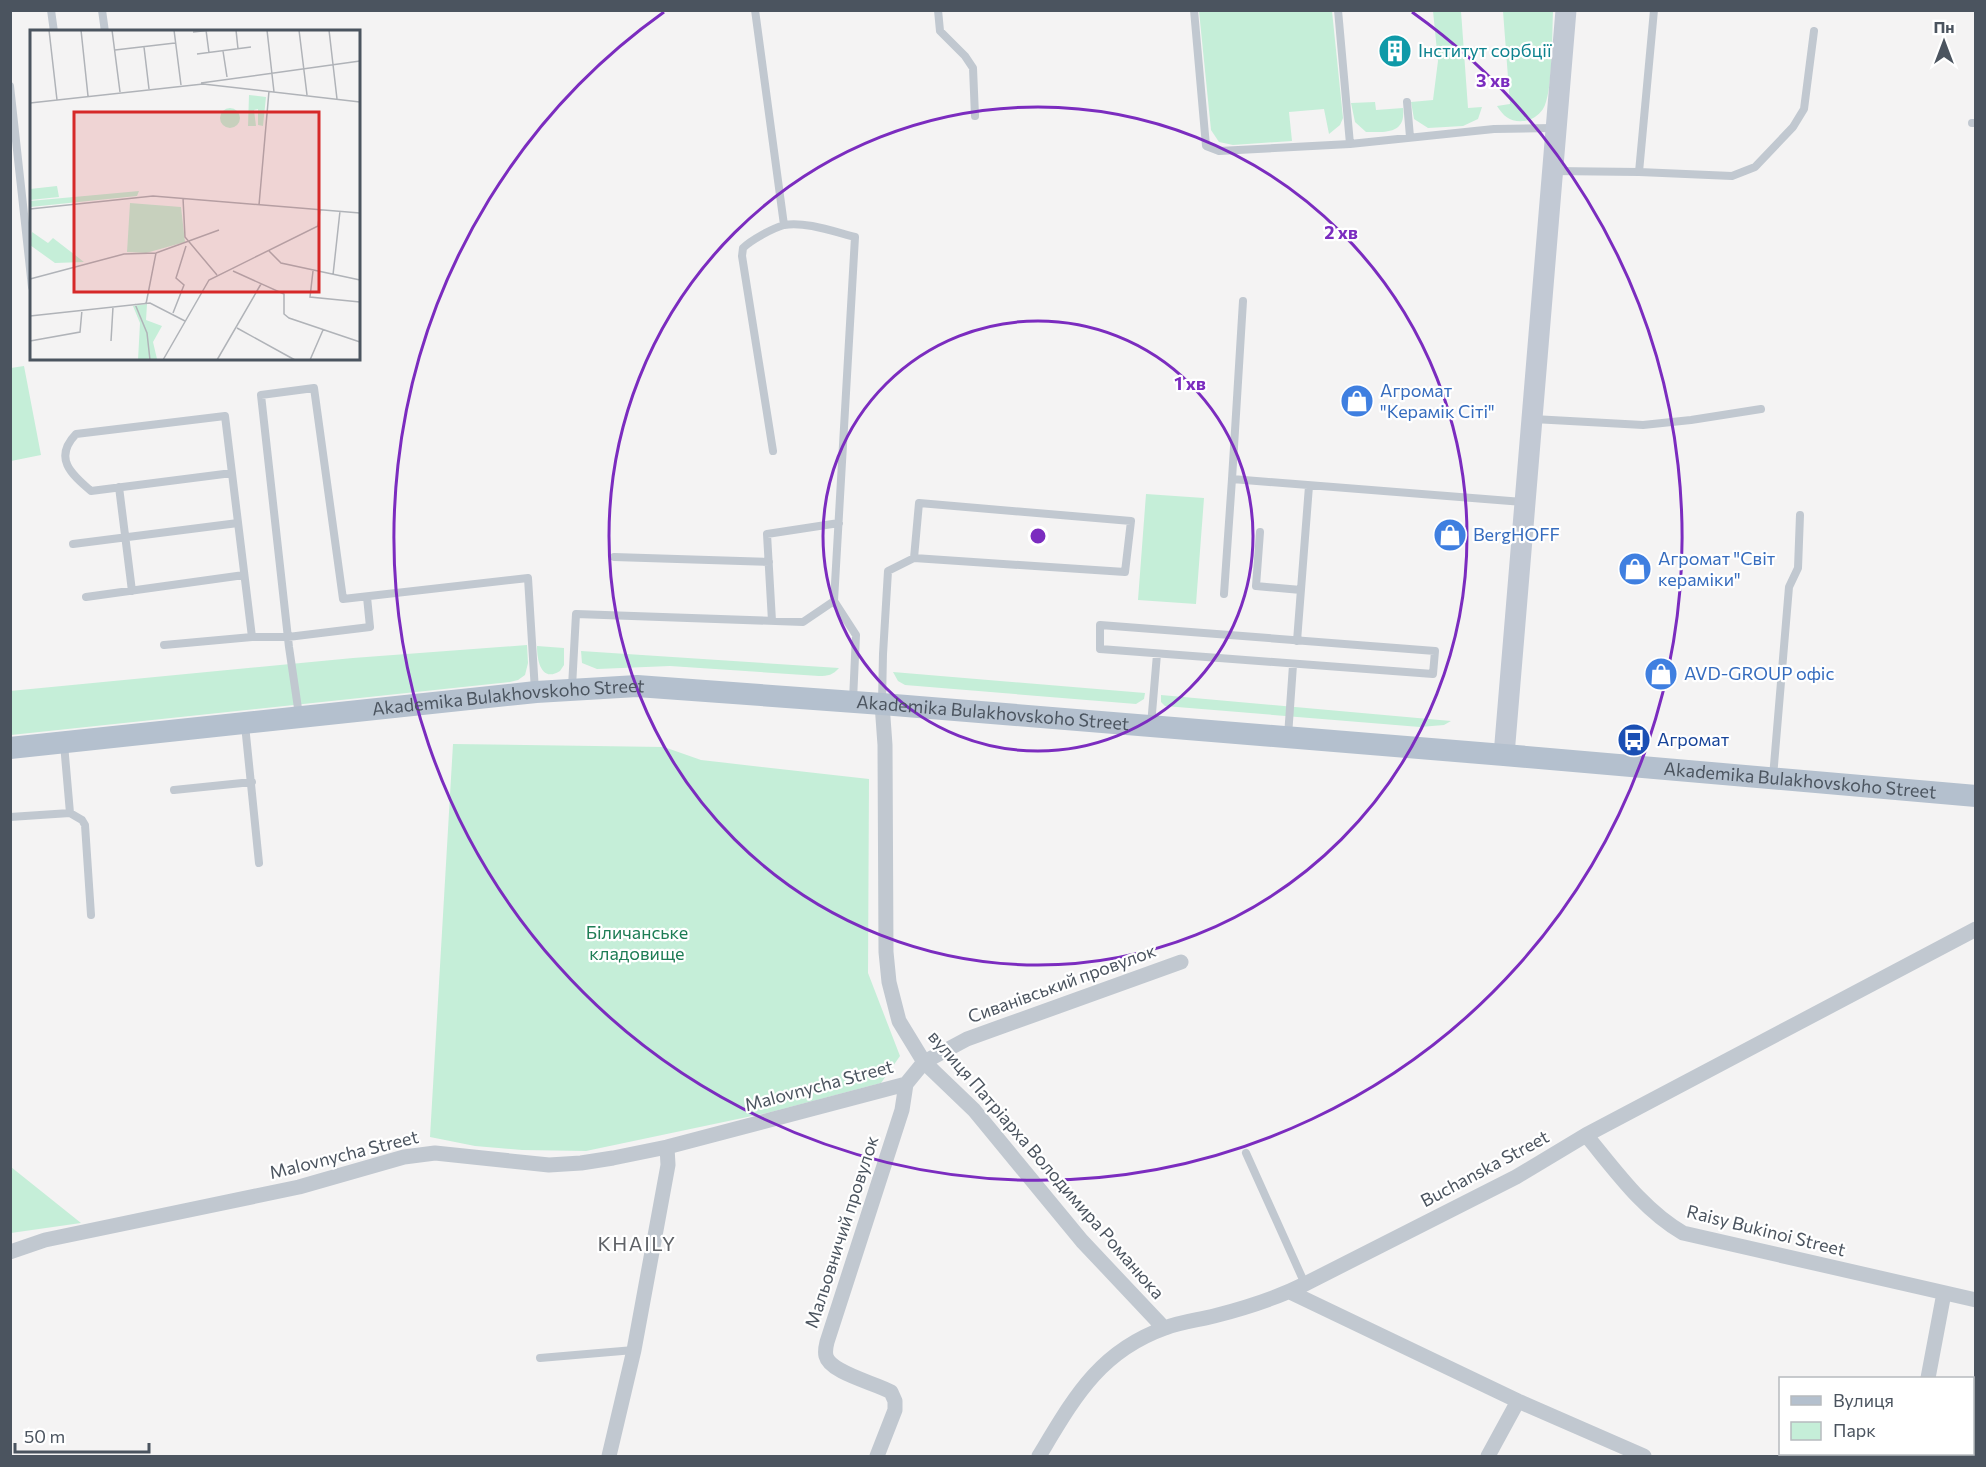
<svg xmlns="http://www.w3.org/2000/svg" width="1986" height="1467" font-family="Commissioner,sans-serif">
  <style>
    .green { fill: #c5eed8 }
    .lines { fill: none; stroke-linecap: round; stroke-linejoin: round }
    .lane { stroke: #c1c8d0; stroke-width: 8 }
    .street { stroke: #c1c8d0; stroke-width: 15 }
    .secondary { stroke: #c2c9d4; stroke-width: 21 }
    .primary { stroke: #b4c0ce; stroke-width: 22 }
    .ring { fill: none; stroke: #7b2cbf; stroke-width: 3 }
    .labels { text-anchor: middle; stroke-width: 4.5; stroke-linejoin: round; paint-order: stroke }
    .culture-label { font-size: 18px; fill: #0d838f; stroke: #fff; text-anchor: start }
    .shop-label { font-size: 18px; fill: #366cbe; stroke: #fff; text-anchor: start }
    .street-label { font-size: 18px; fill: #4b545f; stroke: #fff }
    .transit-label { font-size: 18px; fill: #164399; stroke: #fff; text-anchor: start }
    .park-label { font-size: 18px; fill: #1e7d55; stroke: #fff }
    .neighbourhood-label { font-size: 20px; letter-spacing: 1.5px; fill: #5f6267; stroke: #fff }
    .inset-road { fill: none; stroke: #b0b3b8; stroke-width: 1.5 }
    .view { fill: #d62828; fill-opacity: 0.15; stroke: #d62828; stroke-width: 3 }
    .inset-edge { fill: none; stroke: #4b545f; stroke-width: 3 }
    .centre { fill: #7b2cbf; stroke: #fff; stroke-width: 3 }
    .ring-label { font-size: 18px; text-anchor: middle; font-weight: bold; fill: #7b2cbf; stroke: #fff; stroke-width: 4.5; stroke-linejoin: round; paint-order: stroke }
  </style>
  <rect width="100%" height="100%" fill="#f4f3f3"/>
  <!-- green -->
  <path class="green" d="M1199 11H1332L1343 118 1340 125 1329 134 1324 109 1289 112 1292 141 1233 145 1219 142 1211 130Z
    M1433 11H1461L1468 108 1482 107 1478 119 1463 126 1428 128 1414 119 1411 102 1433 100 1438 61Z
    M1503 11H1553C1552 31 1553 94 1543 109 1538 116 1532 120 1524 121 1510 122 1504 117 1497 106L1510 104Z
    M1375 102 1376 110 1403 108C1406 134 1386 132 1366 132L1355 122 1351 103Z
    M24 366 41 455 11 461V368Z
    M1146 494 1204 498 1196 604 1138 600Z
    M527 645 528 663 525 675 518 680 510 682 11 735 10 691 353 658Z
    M537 646 564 648V665L560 671C541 683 537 660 537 646Z
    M581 651 839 668C833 675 828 676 819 676L670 666 597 669 582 663Z
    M893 672 1145 693 1144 699 1136 704 905 685 898 681Z
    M1161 695 1451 721 1444 725 1420 727 1165 706 1161 702Z
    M453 744 664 747 701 760 869 779 868 973 900 1056 881 1083 771 1112 586 1151 522 1150 475 1146 430 1137Z
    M11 1167 81 1223 11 1233Z"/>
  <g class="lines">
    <!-- lane -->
    <path class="lane" d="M51 10 54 32
      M102 10 105 32
      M755 10 784 225
      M938 10 940 31 965 56 973 68 975 116
      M1194 10 1206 146 1219 151 1350 144 1494 129 1553 128
      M1338 10 1350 144
      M10 86 32 287
      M1407 102 1410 137
      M1972 123H1976
      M1553 171 1639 172 1732 176 1755 167 1793 127 1804 109 1814 31
      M1639 172 1654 10
      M1243 301 1232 479 1523 502
      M1533 419 1643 425 1691 420 1761 409
      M773 451 742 256 743 248C751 240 773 228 784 225 805 221 835 232 855 237L834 601 856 635 853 700
      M232 473 91 491C71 474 53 458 76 434L225 416 252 637
      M119 487 132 591
      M1260 532 1256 586 1301 590
      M73 544 238 523
      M614 557 769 562
      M1224 594 1232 479
      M86 597 244 575
      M772 621 767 534 839 523
      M1100 625 1435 651 1433 674 1100 649Z
      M1297 641 1309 486
      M164 645 252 637H288L370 627 367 597
      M572 687 576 614 803 622 834 601
      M882 702 883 654 888 571 914 558 1125 572 1131 521 919 503 914 558
      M299 715 289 647 261 395 314 388 343 599 528 578 535 691
      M245 725 259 863
      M1151 725 1157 654
      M1288 736 1293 665
      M1773 777 1789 587 1798 568 1800 515
      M174 790 252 782
      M70 813 82 820 85 825 91 915
      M10 817 70 813 64 744
      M1246 1153 1305 1284
      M540 1358 634 1350"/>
    <!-- street -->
    <path class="street" d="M882 704 885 745 886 952 889 982 899 1021 924 1062 974 1110 1082 1241 1164 1328
      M1586 1135C1615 1170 1643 1210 1683 1233L1976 1300
      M10 1252 45 1240 299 1187 404 1157 435 1153 549 1165 581 1163 613 1158 667 1147 906 1084 924 1062 967 1039 1181 962
      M1290 1292 1518 1401 1644 1456
      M1928 1378 1944 1293
      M609 1456 634 1350 668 1165 667 1147
      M877 1456 895 1410V1401L891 1392C876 1383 830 1373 826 1356 825 1352 826 1346 827 1342L902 1110 906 1084
      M1039 1456C1073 1400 1098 1352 1165 1328 1180 1322 1198 1320 1214 1316 1245 1308 1277 1298 1305 1284L1516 1177 1586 1135 1976 929
      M1488 1456 1518 1401
      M1914 1456 1915 1454"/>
    <!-- secondary -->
    <path class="secondary" d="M1504 755 1566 10"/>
    <!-- primary -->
    <path class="primary" id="s1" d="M10 748 536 692 637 686 882 704 1504 755 1976 796"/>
  </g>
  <!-- distance rings -->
  <g class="ring">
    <circle cx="1038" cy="536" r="215"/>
    <circle cx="1038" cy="536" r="429"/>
    <path d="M1412 12A644 644 0 1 1 664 12"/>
  </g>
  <!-- icons -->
  <defs>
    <symbol id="building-disc" viewBox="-11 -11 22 22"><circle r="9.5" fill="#0f9aa8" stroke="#fff"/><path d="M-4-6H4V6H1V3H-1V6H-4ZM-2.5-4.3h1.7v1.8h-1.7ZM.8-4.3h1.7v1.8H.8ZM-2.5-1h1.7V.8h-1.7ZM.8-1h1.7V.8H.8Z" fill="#fff"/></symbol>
    <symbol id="shop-disc" viewBox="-11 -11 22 22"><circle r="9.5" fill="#3f7fe0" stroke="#fff"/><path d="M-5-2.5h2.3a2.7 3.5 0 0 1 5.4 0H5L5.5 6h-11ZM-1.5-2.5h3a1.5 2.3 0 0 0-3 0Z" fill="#fff"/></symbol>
    <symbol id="bus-disc" viewBox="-11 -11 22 22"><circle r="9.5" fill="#1a4fb4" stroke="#fff"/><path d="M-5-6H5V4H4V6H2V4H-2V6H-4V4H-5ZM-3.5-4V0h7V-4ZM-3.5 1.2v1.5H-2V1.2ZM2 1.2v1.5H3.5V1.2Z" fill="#fff"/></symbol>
  </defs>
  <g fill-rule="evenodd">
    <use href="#building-disc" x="1376" y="32" width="38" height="38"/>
    <use href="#shop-disc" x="1338" y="382" width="38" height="38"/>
    <use href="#shop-disc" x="1431" y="516" width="38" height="38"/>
    <use href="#shop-disc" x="1616" y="550" width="38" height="38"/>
    <use href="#shop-disc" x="1642" y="655" width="38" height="38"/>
    <use href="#bus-disc" x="1615" y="721" width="38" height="38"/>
  </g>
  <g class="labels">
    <!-- culture labels -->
    <g class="culture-label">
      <text x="1418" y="57">Інститут сорбції</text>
    </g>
    <!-- shop labels -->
    <g class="shop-label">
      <text x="1380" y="397">Агромат<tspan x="1380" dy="21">"Керамік Сіті"</tspan></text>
      <text x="1473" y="541">BergHOFF</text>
      <text x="1658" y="565">Агромат "Світ<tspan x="1658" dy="21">кераміки"</tspan></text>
      <text x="1684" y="680">AVD-GROUP офіс</text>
    </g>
    <!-- street labels -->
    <g class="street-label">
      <text dy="6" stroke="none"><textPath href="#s1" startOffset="501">Akademika Bulakhovskoho Street</textPath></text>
      <text dy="6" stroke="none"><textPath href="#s1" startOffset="987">Akademika Bulakhovskoho Street</textPath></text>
      <text dy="6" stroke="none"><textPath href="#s1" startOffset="1797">Akademika Bulakhovskoho Street</textPath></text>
      <text transform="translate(1062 984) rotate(-20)" y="6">Сиванівський провулок</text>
      <text transform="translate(819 1086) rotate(-15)" y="6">Malovnycha Street</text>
      <text transform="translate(344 1155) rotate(-14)" y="6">Malovnycha Street</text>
      <text transform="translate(1046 1165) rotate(49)" y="6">вулиця Патріарха Володимира Романюка</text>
      <text transform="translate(1485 1169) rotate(-28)" y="6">Buchanska Street</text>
      <text transform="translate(1766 1231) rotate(14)" y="6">Raisy Bukinoi Street</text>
      <text transform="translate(842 1232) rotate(-72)" y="6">Мальовничий провулок</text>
    </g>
    <!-- transit labels -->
    <g class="transit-label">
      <text x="1657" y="746">Агромат</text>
    </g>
    <!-- park labels -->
    <g class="park-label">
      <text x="637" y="939">Біличанське<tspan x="637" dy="21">кладовище</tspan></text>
    </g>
    <!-- neighbourhood labels -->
    <g class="neighbourhood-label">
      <text x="637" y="1251">KHAILY</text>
    </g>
  </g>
  <!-- overview -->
  <g transform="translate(30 30)">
    <rect width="330" height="330" fill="#f4f3f3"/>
    <path d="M219 65 236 67 233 96 228 95V79L224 80 226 96H218ZM190 88a10 10 0 1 1 20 0a10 10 0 1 1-20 0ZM27 156 29 167 0 170V159ZM109 161 107 166 0 177V171ZM100 173 151 177 155 212 116 223 97 222ZM2 202 18 213 23 208 54 232 25 233 0 215ZM117 274 116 290 132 296 123 312 127 329 108 330 110 293 103 276Z" fill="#c5eed8"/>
    <path class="inset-road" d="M19 0 27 70M51 0 58 66M82 0 90 62M144 0 151 55M176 0 179 23M206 0 208 19M237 0 244 62M269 0 277 65M299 0 307 69M163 2 182 0M114 17 119 59M85 20 145 13M193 21 197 47M167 24 221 17M171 53 330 31M0 73 173 54 330 72M153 168 155 207 187 245M229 175 239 61M0 179 123 166 330 183M239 221 251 233 330 250M203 241 254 264V284L259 288 330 312M283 241 280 267 330 272M303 245 310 181M0 249 94 224 126 223 189 200M105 274 117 303 120 330M116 274 126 223M143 283 154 255 146 248 156 216M0 286 120 273 155 291M207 298 265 330M0 311 50 302 52 280M81 311 83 277M133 330 179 250 288 196 290 180M187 330 231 254M280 330 293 300"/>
    <path class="view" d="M44 82H289V262H44Z"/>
    <rect width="330" height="330" class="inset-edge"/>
  </g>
  <circle cx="1038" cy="536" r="9" class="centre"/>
  <g class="ring-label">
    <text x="1493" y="87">3 хв</text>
    <text x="1341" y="239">2 хв</text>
    <text x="1190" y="390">1 хв</text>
  </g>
  <!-- border -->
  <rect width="1986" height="1467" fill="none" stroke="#4b545f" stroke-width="24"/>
  <!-- legend -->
  <rect x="1779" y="1377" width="195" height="78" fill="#ffffff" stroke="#b7bbbf" stroke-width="1.5"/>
  <rect x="1791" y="1396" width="30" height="9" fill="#b4c0ce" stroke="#b7bbbf" stroke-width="1.5"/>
  <text x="1833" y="1407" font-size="18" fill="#4b545f">Вулиця</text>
  <rect x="1791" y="1422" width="30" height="18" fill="#c5eed8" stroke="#b7bbbf" stroke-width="1.5"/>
  <text x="1833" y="1437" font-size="18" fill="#4b545f">Парк</text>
  <!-- north arrow -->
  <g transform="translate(1944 42)" stroke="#ffffff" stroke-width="4.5" paint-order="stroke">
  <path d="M0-4.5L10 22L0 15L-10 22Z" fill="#4b545f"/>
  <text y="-9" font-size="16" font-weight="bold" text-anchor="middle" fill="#4b545f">Пн</text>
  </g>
  <!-- scale -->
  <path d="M15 1443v9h134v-9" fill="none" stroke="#4b545f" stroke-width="3"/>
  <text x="24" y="1443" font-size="18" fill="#4b545f" stroke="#ffffff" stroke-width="4.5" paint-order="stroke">50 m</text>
</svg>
